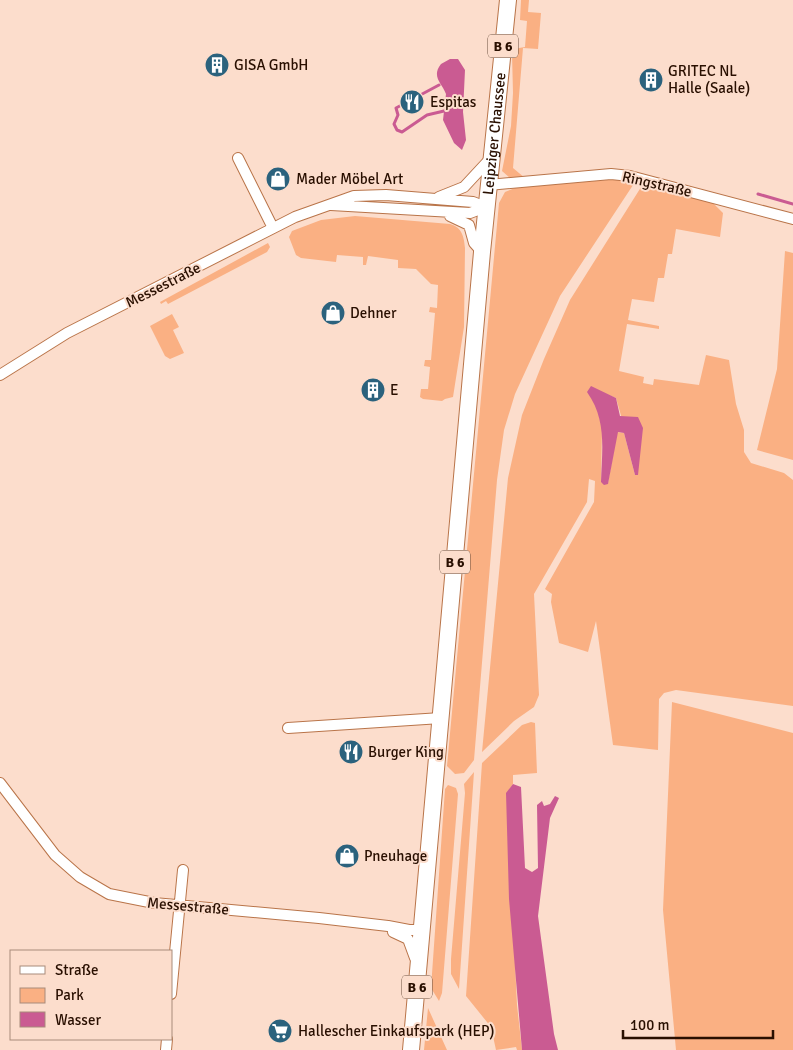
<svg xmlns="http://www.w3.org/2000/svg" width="793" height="1050" font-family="Signika,sans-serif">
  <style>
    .green { fill: #fab083; fill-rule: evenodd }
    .water { fill: #ca5b92 }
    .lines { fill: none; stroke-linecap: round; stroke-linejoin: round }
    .stream { stroke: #ca5b92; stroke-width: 3 }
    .minor-casing { stroke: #b97449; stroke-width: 12 }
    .primary-casing { stroke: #b97449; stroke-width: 18 }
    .minor { stroke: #fff; stroke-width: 10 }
    .primary { stroke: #fff; stroke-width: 16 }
    .labels { text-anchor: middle; stroke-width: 4; stroke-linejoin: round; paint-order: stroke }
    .shield { fill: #fcddcc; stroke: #684d3d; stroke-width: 1 }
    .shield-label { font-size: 14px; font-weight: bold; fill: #290f00 }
    .poi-label { font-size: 15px; fill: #290f00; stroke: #fcddcc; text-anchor: start }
    .street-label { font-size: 15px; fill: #290f00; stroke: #fcddcc }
  </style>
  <rect width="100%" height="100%" fill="#fcddcc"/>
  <!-- green -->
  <path class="green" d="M521 0H529L528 12 541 13 538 49 523 48 513 168 525 178H510L502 171 511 126 513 93 512 54 519 48 525 47 527 21 520 20Z
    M618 179 635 182 560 296 515 394 504 430 497 480 474 760 464 773 455 774 447 766 499 203 505 192 515 188Z
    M643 184 712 202 723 213 720 237 676 229 672 254H668L664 278H658L654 302 632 299 628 320 659 326V329L627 324 619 371 644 377 643 383 653 385 654 379 699 385 706 355 729 360 736 404 744 430V452L751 463 784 473 793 480V706L676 690 664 693 659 699 658 750 613 745 596 621 588 652 559 643 551 602 552 594 545 589 594 502 595 481 589 479 587 502 534 594 539 695 534 707 514 721 482 752 508 478 522 415 544 359 570 300ZM599 391 616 398 638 475H635L624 433 617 432 608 483 601 482 602 429 597 406Z
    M355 216 450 224C462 227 464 237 465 248L464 327 453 397 445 399 442 401 423 399 420 397 421 389H428L430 367 424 366 425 360H431L435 313 429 312 430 307 437 308 438 285 431 284 416 269 398 268V260L368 256 366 265H363V257L337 255 336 262 301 258 296 255 289 237 292 231 321 220Z
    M268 243 270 247 267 252 168 304 166 301 161 304 160 302Z
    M785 251 793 253V460L757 450 777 369Z
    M172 314 179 327 173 330 184 353 170 359 165 356 150 326Z
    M672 702 793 733V1050H676L663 910Z
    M531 722 535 723 537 773 513 775V784L507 793 517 1005 522 1050H517L516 1047 496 1050 491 1027 466 996 482 763 522 725Z
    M474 772 459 989 451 974V959L465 793 464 784Z
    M448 785 456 788 458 794 442 993 439 1001 431 988 445 789Z
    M428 1008 447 1050H424Z"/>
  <!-- water -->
  <path class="water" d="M450 59H458L465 70 463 112 466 140 462 150 454 143 443 120 446 94C442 83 431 77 441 64Z
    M591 386 616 398 620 416 638 417 643 428 638 475H635L624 433 618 432 608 484 604 485 601 482C602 449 607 420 587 392Z
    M513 784 521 787 525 868 532 872 538 868 537 805 542 801 544 806 550 804 555 796 559 798 550 818 538 916 554 1034 558 1050H522L509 899 506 793Z"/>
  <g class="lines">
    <!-- stream -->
    <path class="stream" d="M439 85 396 108 398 115 394 124 397 130 402 132 427 115 444 111
      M758 194 793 204"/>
    <defs>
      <path id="minor" d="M238 158 273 228
        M488 185 611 174 630 176 793 219
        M439 197 464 187 490 159
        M331 205 470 213 486 207
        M450 216 469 225 474 243 482 252
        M0 375 67 333 295 217 354 196 386 195 473 202 486 207
        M288 728 441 718
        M0 783 55 855 80 877 109 894 154 903 319 918 388 926 409 930H416L422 925
        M393 932 408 939 415 958
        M171 994 183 870
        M166 1050 167 1039"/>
      <g id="primary">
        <path id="s1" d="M411 1050 482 252 508 0"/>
      </g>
    </defs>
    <!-- minor casing -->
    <use href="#minor" class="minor-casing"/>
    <!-- primary casing -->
    <use href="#primary" class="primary-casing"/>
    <!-- minor -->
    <use href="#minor" class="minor"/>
    <!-- primary -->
    <use href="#primary" class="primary"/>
  </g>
  <!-- icons -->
  <defs>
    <symbol id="building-disc" viewBox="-11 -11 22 22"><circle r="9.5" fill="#2b627d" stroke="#fcddcc"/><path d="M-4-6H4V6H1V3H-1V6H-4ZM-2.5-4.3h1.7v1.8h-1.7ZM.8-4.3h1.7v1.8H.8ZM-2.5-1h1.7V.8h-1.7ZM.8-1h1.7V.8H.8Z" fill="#fff"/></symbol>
    <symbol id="restaurant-disc" viewBox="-11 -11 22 22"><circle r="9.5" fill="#2b627d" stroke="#fcddcc"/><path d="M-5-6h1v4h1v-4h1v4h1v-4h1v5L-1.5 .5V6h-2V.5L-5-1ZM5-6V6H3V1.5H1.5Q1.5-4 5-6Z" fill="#fff"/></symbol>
    <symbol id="shop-disc" viewBox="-11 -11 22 22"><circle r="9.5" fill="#2b627d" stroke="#fcddcc"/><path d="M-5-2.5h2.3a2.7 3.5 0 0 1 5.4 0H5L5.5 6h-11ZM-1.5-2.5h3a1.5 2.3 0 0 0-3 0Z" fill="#fff"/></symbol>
    <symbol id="supermarket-disc" viewBox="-11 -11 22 22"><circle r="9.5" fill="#2b627d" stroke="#fcddcc"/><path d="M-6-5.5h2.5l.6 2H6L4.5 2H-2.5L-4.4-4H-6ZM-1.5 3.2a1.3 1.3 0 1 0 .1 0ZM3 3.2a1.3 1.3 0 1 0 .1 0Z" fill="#fff"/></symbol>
  </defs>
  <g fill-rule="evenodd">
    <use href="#building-disc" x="203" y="51" width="28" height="28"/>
    <use href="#building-disc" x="637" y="66" width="28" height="28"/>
    <use href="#restaurant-disc" x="398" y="88" width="28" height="28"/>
    <use href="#shop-disc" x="264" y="165" width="28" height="28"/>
    <use href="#shop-disc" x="319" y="299" width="28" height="28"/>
    <use href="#building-disc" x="359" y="376" width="28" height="28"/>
    <use href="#restaurant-disc" x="337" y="738" width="28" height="28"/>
    <use href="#shop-disc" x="333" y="842" width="28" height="28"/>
    <use href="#supermarket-disc" x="266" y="1017" width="28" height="28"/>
  </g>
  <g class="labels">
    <!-- shield labels -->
    <g class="shield">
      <rect x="488" y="34.5" width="30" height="23" rx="4"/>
      <rect x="440" y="550.5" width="30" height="23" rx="4"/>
      <rect x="402" y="975.5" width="30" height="23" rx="4"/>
    </g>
    <g class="shield-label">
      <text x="503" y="51">B 6</text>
      <text x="455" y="567">B 6</text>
      <text x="417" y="992">B 6</text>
    </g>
    <!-- poi labels -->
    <g class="poi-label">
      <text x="234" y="70">GISA GmbH</text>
      <text x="668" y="76">GRITEC NL<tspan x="668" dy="17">Halle (Saale)</tspan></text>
      <text x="430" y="107">Espitas</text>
      <text x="296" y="184">Mader Möbel Art</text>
      <text x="350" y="318">Dehner</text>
      <text x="390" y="395">E</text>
      <text x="368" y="757">Burger King</text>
      <text x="364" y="861">Pneuhage</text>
      <text x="298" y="1036">Hallescher Einkaufspark (HEP)</text>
    </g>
    <!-- street labels -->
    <g class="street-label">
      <text dy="5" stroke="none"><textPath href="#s1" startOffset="920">Leipziger Chaussee</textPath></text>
      <text transform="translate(657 184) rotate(13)" y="5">Ringstraße</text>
      <text transform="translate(163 285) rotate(-27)" y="5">Messestraße</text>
      <text transform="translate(188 906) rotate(5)" y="5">Messestraße</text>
    </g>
  </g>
  <!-- legend -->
  <rect x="10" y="950" width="162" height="90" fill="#fcddcc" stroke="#a88b7a"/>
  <rect x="20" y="966" width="25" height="8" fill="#ffffff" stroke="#a88b7a"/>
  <text x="55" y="975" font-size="15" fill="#290f00">Straße</text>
  <rect x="20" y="988" width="25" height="15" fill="#fab083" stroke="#a88b7a"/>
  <text x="55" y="1000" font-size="15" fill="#290f00">Park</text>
  <rect x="20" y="1012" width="25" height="15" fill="#ca5b92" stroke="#a88b7a"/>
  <text x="55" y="1025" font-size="15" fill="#290f00">Wasser</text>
  <!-- scale -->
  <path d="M623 1030v8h150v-8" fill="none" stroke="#290f00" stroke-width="2.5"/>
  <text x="630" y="1030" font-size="15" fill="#290f00" stroke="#fcddcc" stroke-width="4" paint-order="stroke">100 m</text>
</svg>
